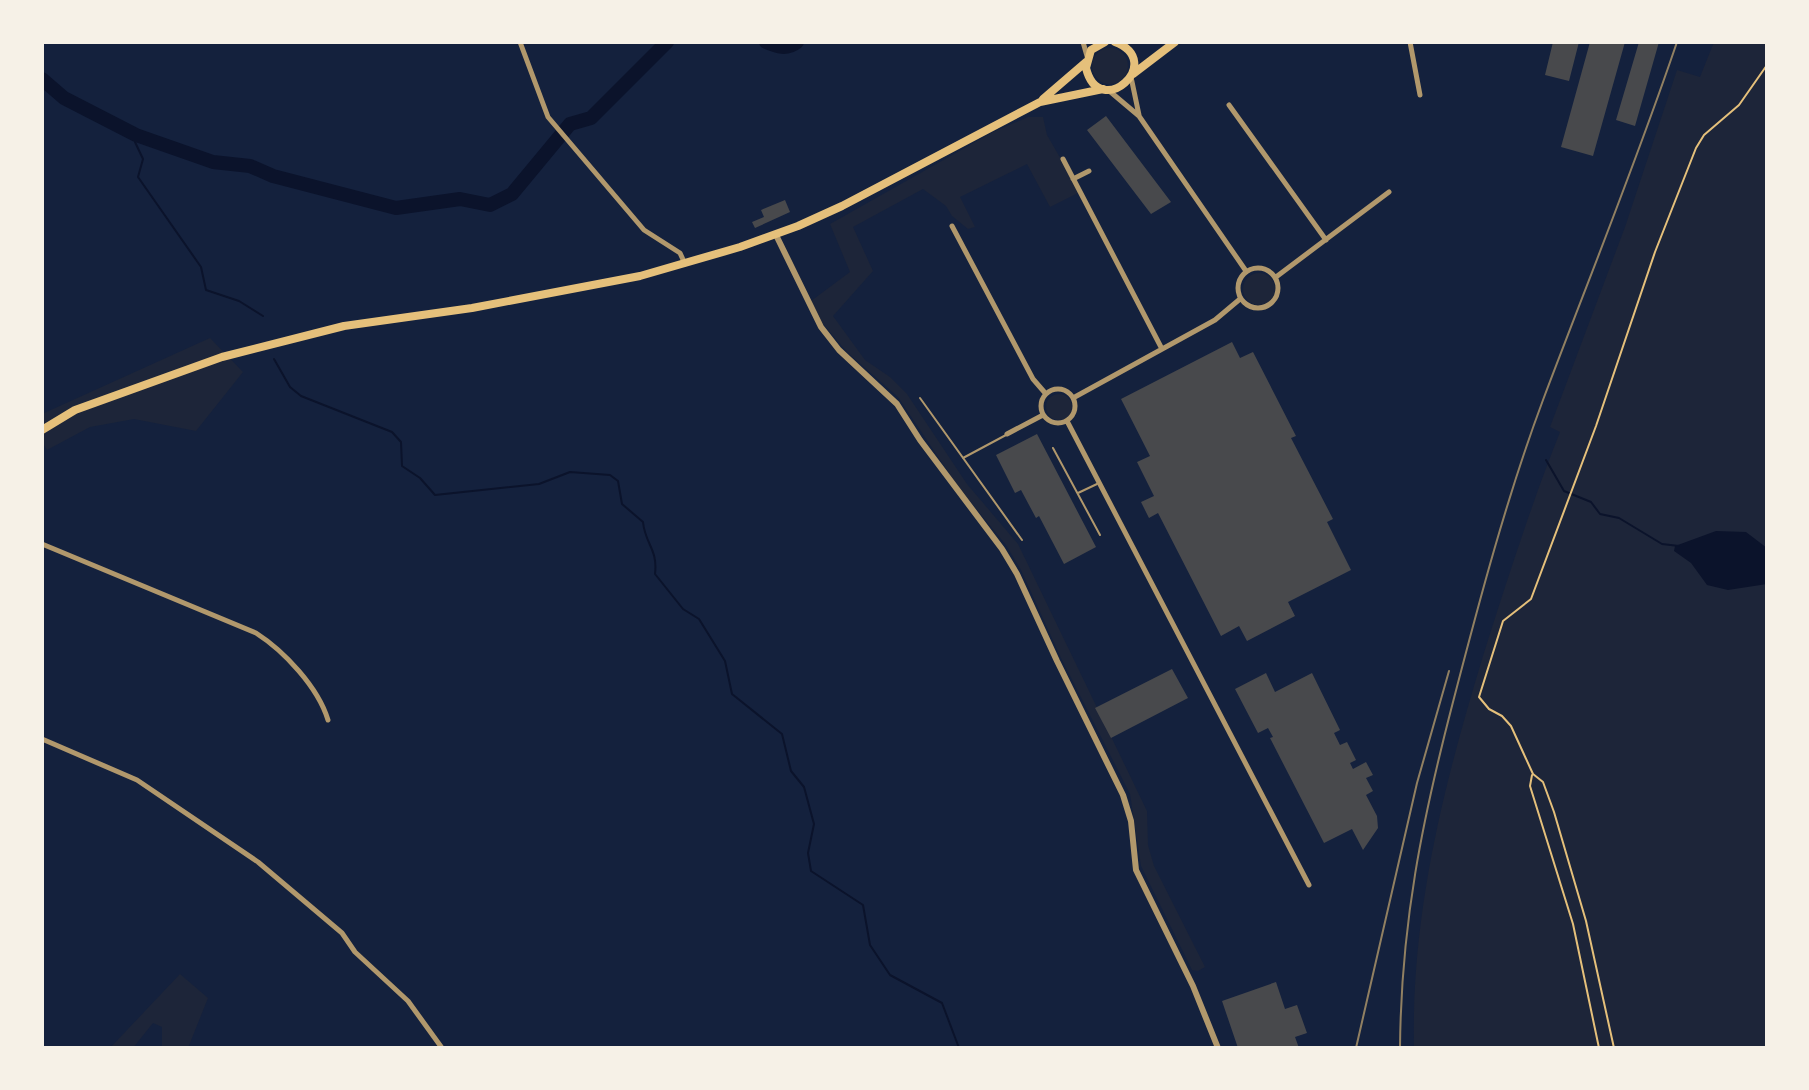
<svg xmlns="http://www.w3.org/2000/svg" width="1809" height="1090" font-family="'Zilla Slab',serif">
  <style>
    .green { fill: #1d2539 }
    .water { fill: #0b132b }
    .lines { fill: none; stroke-linecap: round; stroke-linejoin: round }
    .stream { stroke: #0b132b; stroke-width: 2 }
    .river { stroke: #0b132b; stroke-width: 14 }
    .building { fill: #48494c }
    .path { stroke: #e5c07b; stroke-width: 2 }
    .service { stroke: #b1986c; stroke-width: 2 }
    .minor { stroke: #b1986c; stroke-width: 5 }
    .tertiary { stroke: #b1986c; stroke-width: 6 }
    .primary { stroke: #e5c07b; stroke-width: 8 }
    .rail { stroke: #918062; stroke-width: 2 }
  </style>
  <rect width="100%" height="100%" fill="#14213d"/>
  <!-- green -->
  <path class="green" d="M1714 42H1767V1048H1414C1411 913 1444 784 1483 656 1507 580 1531 505 1560 432L1550 427 1625 227 1677 70 1700 77Z
    M1092 66a18 18 0 1 1 36 0a18 18 0 1 1-36 0Z
    M1028 117H1043L1047 135 1080 192 1050 207 1027 164 960 197 975 227 968 229 952 216 946 206 923 189 853 227 873 271 833 316 865 360 890 377 907 394 967 484 1018 544 1147 811 1148 845 1154 866 1205 967 1198 971 1192 970 1141 866 1130 794 1061 658 1021 570 1006 545 959 488 898 397 847 352 818 318 811 301 850 272 830 224 993 132Z
    M1243 289a16 16 0 1 1 32 0a16 16 0 1 1-32 0Z
    M210 338 243 372 196 431 134 419 90 427 47 450 42 442V414Z
    M1046 407a13 13 0 1 1 26 0a13 13 0 1 1-26 0Z
    M180 974 208 998 188 1048H162V1027L153 1023 133 1048H110Z"/>
  <!-- water -->
  <path class="water" d="M1716 531 1746 532 1767 548V584L1728 590 1707 585 1691 563 1674 551 1675 546Z"/>
  <g class="lines">
    <!-- stream -->
    <path class="stream" d="M136 135 135 142 143 159 138 177 201 267 206 290 239 301 263 316
      M274 359 290 387 301 396 392 432 401 442 402 466 420 478 435 495 539 484 570 472 610 475 618 481 622 504 643 522C645 544 658 549 655 574L683 609 699 619 725 661 732 694 782 734 791 771 804 787 814 824 808 853 811 871 863 905 870 945 890 975 942 1003 959 1048
      M1546 460 1564 491 1591 502 1600 514 1619 518 1662 544 1679 546"/>
    <!-- river -->
    <path class="river" d="M766 42C777 47 787 50 797 42
      M42 79 64 98 136 135 213 162 250 166 273 176 396 208 460 199 490 205 512 194 570 124 591 118 667 42"/>
  </g>
  <!-- building -->
  <path class="building" d="M1553 42H1579L1569 81 1545 75Z
    M1590 42H1625L1593 156 1561 147Z
    M1639 42H1659L1635 126 1616 120Z
    M1106 116 1171 202 1151 214 1087 130Z
    M785 200 790 212 755 228 752 222 764 217 761 210Z
    M1232 342 1240 358 1253 352 1296 436 1291 438 1333 519 1327 522 1351 570 1288 602 1295 616 1247 641 1239 626 1221 636 1158 513 1149 518 1141 502 1154 496 1137 462 1150 456 1121 399Z
    M1037 434 1096 547 1064 564 1039 516 1036 518 1021 490 1015 493 996 455Z
    M1172 669 1188 698 1111 738 1095 708Z
    M1266 673 1275 692 1312 673 1340 730 1334 733 1340 745 1347 742 1356 760 1350 763 1353 769 1366 762 1373 775 1366 778 1373 791 1366 795 1377 816 1378 828 1363 850 1352 829 1324 843 1270 738 1273 737 1268 728 1258 733 1235 689Z
    M1276 982 1285 1009 1297 1005 1307 1033 1295 1037 1299 1048H1238L1222 1001Z"/>
  <g class="lines">
    <!-- path -->
    <path class="path" d="M1532 775 1530 786 1573 924 1599 1048
      M1614 1048 1586 921 1554 812 1543 782 1533 774 1511 726 1502 716 1489 709 1479 697 1503 621 1531 599 1596 426 1655 252 1696 148 1704 135 1739 105 1767 65"/>
    <!-- service -->
    <path class="service" d="M920 398 1022 540
      M1053 448 1100 535
      M963 458 1006 435
      M1078 493 1097 484"/>
    <!-- minor -->
    <path class="minor" d="M520 42 548 117 644 230 680 253 685 264
      M1083 42 1087 56
      M1410 42 1420 95
      M1131 77 1139 115
      M1107 89 1139 116 1246 271
      M1229 105 1326 240
      M1063 159 1162 349
      M1073 179 1089 171
      M952 226 1033 379 1046 394
      M1238 288a20 20 0 1 1 40 0a20 20 0 1 1-40 0Z
      M1276 277 1389 192
      M1041 406a17 17 0 1 1 34 0a17 17 0 1 1-34 0Z
      M1073 398 1215 320 1240 299
      M1067 421 1309 885
      M1007 434 1043 415
      M42 544 256 633C284 651 318 687 328 720
      M42 739 137 780 258 862 342 933 355 952 408 1001 442 1048"/>
    <!-- tertiary -->
    <path class="tertiary" d="M776 235 821 327 839 350 897 404 920 440 1002 549 1017 574 1057 661 1123 795 1131 821 1136 870 1193 986 1218 1048"/>
    <!-- primary -->
    <path class="primary" d="M1105 42 1091 50 1086 68C1099 122 1167 62 1115 42
      M1133 74 1175 42
      M1043 99 1086 62
      M42 430 75 410 222 357 344 326 472 308 640 276 740 247 798 226 842 206 1040 102 1103 89"/>
    <!-- rail -->
    <path class="rail" d="M1356 1048 1417 783 1449 671
      M1400 1048C1401 924 1422 821 1453 702 1479 602 1507 496 1543 400 1588 281 1636 163 1677 42"/>
  </g>
  <!-- border -->
  <rect width="1809" height="1090" fill="none" stroke="#f6f1e7" stroke-width="88"/>
</svg>
